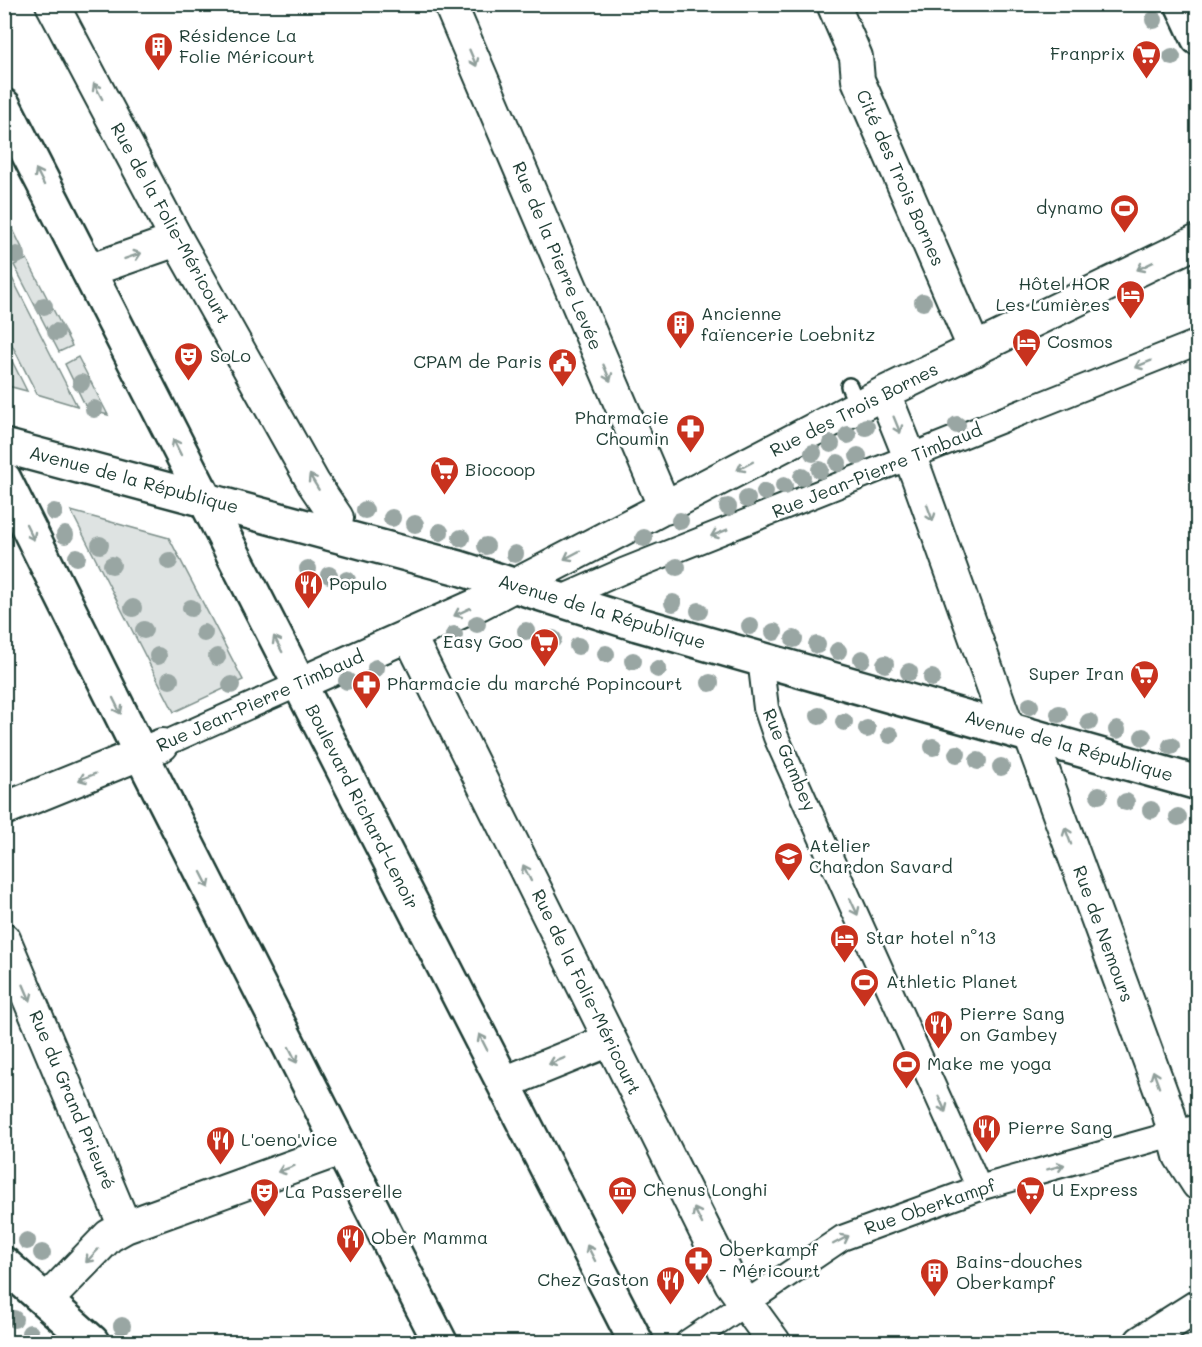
<svg xmlns="http://www.w3.org/2000/svg" width="1202" height="1347" font-family="Mali,sans-serif">
  <style>
    .green { fill: #dee3e2; stroke: #7e908b; stroke-width: 1.5 }
    .lines { fill: none; stroke-linecap: round; stroke-linejoin: round }
    .service-casing { stroke: #1f3d34; stroke-width: 20 }
    .pedestrian-casing { stroke: #1f3d34; stroke-width: 28 }
    .minor-casing { stroke: #1f3d34; stroke-width: 36 }
    .tertiary-casing { stroke: #1f3d34; stroke-width: 38 }
    .secondary-casing { stroke: #1f3d34; stroke-width: 38 }
    .primary-casing { stroke: #1f3d34; stroke-width: 38 }
    .service { stroke: #fff; stroke-width: 15 }
    .pedestrian { stroke: #fff; stroke-width: 24 }
    .minor { stroke: #fff; stroke-width: 32 }
    .tertiary { stroke: #fff; stroke-width: 33 }
    .secondary { stroke: #fff; stroke-width: 33 }
    .primary { stroke: #fff; stroke-width: 33 }
    .tree { fill: #99a6a3 }
    .oneway { stroke: #8f9e9a }
    .labels { text-anchor: middle; stroke-width: 5; stroke-linejoin: round; paint-order: stroke }
    .poi-label { font-size: 18px; fill: #1f3d34; stroke: #fff; text-anchor: start }
    .street-label { font-size: 18px; fill: #1f3d34; stroke: #fff }
  </style>
  <rect width="100%" height="100%" fill="#fff"/>
  <filter id="ink" filterUnits="userSpaceOnUse"><feTurbulence type="fractalNoise" baseFrequency=".0167" numOctaves="2"/><feDisplacementMap in="SourceGraphic" scale="12" xChannelSelector="R" yChannelSelector="G"/><feConvolveMatrix kernelMatrix="1 2 1 2 8 2 1 2 1" color-interpolation-filters="sRGB"/></filter>
  <g filter="url(#ink)">
    <!-- green -->
    <path class="green" d="M5 213 22 248 5 256Z
      M27 259 72 346 59 352 14 265Z
      M7 268 77 406 37 394 5 331 4 270Z
      M4 347H5L27 391 8 386 5 379Z
      M78 357 108 415 87 409 65 364Z
      M71 511 169 538 243 680 174 712Z"/>
    <g class="lines">
      <defs>
        <path id="service" d="M849 386 858 407"/>
        <path id="pedestrian" d="M557 600 623 571 1198 342
          M760 658 766 708 776 737 979 1188
          M162 745 299 684
          M688 1342 842 1238 979 1188 1198 1127"/>
        <path id="minor" d="M52 4 177 240 314 484 337 518 333 534
          M450 4 665 508
          M833 4 856 57 858 80 975 350
          M88 271 177 240
          M884 393 917 475 1008 728
          M409 635 731 1283 774 1342
          M299 684 479 604 884 393 1198 241
          M1030 735 1168 1111 1180 1156 1198 1184
          M4 809 162 745
          M4 939 125 1227
          M504 1083 610 1040
          M46 1301 109 1236 125 1227 341 1149
          M1141 1342 1198 1306"/>
        <path id="tertiary" d="M1182 4 1198 38
          M4 106 636 1342
          M4 479 141 754 440 1342"/>
        <path id="secondary" d="M4 1264 92 1342"/>
        <path id="primary" d="M4 446 459 568 637 624 1198 783"/>
      </defs>
      <!-- service casing -->
      <use href="#service" class="service-casing"/>
      <!-- pedestrian casing -->
      <use href="#pedestrian" class="pedestrian-casing"/>
      <!-- minor casing -->
      <use href="#minor" class="minor-casing"/>
      <!-- tertiary casing -->
      <use href="#tertiary" class="tertiary-casing"/>
      <!-- secondary casing -->
      <use href="#secondary" class="secondary-casing"/>
      <!-- primary casing -->
      <use href="#primary" class="primary-casing"/>
      <!-- service -->
      <use href="#service" class="service"/>
      <!-- pedestrian -->
      <use href="#pedestrian" class="pedestrian"/>
      <!-- minor -->
      <use href="#minor" class="minor"/>
      <!-- tertiary -->
      <use href="#tertiary" class="tertiary"/>
      <!-- secondary -->
      <use href="#secondary" class="secondary"/>
      <!-- primary -->
      <use href="#primary" class="primary"/>
    </g>
    <!-- trees -->
    <g class="tree">
      <circle cx="1154" cy="20" r="9"/>
      <circle cx="1172" cy="57" r="9"/>
      <circle cx="17" cy="255" r="9"/>
      <circle cx="923" cy="302" r="9"/>
      <circle cx="44" cy="306" r="9"/>
      <circle cx="56" cy="332" r="9"/>
      <circle cx="81" cy="383" r="9"/>
      <circle cx="94" cy="409" r="9"/>
      <circle cx="957" cy="425" r="9"/>
      <circle cx="866" cy="427" r="9"/>
      <circle cx="848" cy="435" r="9"/>
      <circle cx="831" cy="444" r="9"/>
      <circle cx="813" cy="453" r="9"/>
      <circle cx="858" cy="456" r="9"/>
      <circle cx="838" cy="463" r="9"/>
      <circle cx="820" cy="470" r="9"/>
      <circle cx="802" cy="477" r="9"/>
      <circle cx="784" cy="486" r="9"/>
      <circle cx="765" cy="492" r="9"/>
      <circle cx="747" cy="499" r="9"/>
      <circle cx="728" cy="507" r="9"/>
      <circle cx="365" cy="510" r="9"/>
      <circle cx="54" cy="512" r="9"/>
      <circle cx="392" cy="518" r="9"/>
      <circle cx="680" cy="521" r="9"/>
      <circle cx="415" cy="524" r="9"/>
      <circle cx="440" cy="532" r="9"/>
      <circle cx="65" cy="535" r="9"/>
      <circle cx="461" cy="538" r="9"/>
      <circle cx="644" cy="538" r="9"/>
      <circle cx="100" cy="545" r="9"/>
      <circle cx="486" cy="546" r="9"/>
      <circle cx="515" cy="554" r="9"/>
      <circle cx="77" cy="557" r="9"/>
      <circle cx="169" cy="561" r="9"/>
      <circle cx="112" cy="565" r="9"/>
      <circle cx="677" cy="567" r="9"/>
      <circle cx="308" cy="569" r="9"/>
      <circle cx="329" cy="575" r="9"/>
      <circle cx="347" cy="580" r="9"/>
      <circle cx="673" cy="603" r="9"/>
      <circle cx="133" cy="608" r="9"/>
      <circle cx="191" cy="608" r="9"/>
      <circle cx="699" cy="611" r="9"/>
      <circle cx="477" cy="624" r="9"/>
      <circle cx="750" cy="626" r="9"/>
      <circle cx="144" cy="630" r="9"/>
      <circle cx="526" cy="631" r="9"/>
      <circle cx="774" cy="632" r="9"/>
      <circle cx="204" cy="633" r="9"/>
      <circle cx="454" cy="635" r="9"/>
      <circle cx="553" cy="639" r="9"/>
      <circle cx="794" cy="639" r="9"/>
      <circle cx="817" cy="645" r="9"/>
      <circle cx="578" cy="646" r="9"/>
      <circle cx="838" cy="651" r="9"/>
      <circle cx="606" cy="654" r="9"/>
      <circle cx="158" cy="656" r="9"/>
      <circle cx="217" cy="657" r="9"/>
      <circle cx="862" cy="659" r="9"/>
      <circle cx="633" cy="661" r="9"/>
      <circle cx="885" cy="664" r="9"/>
      <circle cx="376" cy="668" r="9"/>
      <circle cx="658" cy="669" r="9"/>
      <circle cx="909" cy="672" r="9"/>
      <circle cx="932" cy="678" r="9"/>
      <circle cx="170" cy="680" r="9"/>
      <circle cx="347" cy="681" r="9"/>
      <circle cx="710" cy="683" r="9"/>
      <circle cx="231" cy="685" r="9"/>
      <circle cx="1030" cy="706" r="9"/>
      <circle cx="1059" cy="714" r="9"/>
      <circle cx="819" cy="716" r="9"/>
      <circle cx="844" cy="722" r="9"/>
      <circle cx="1089" cy="722" r="9"/>
      <circle cx="867" cy="729" r="9"/>
      <circle cx="1117" cy="730" r="9"/>
      <circle cx="890" cy="735" r="9"/>
      <circle cx="1143" cy="737" r="9"/>
      <circle cx="1171" cy="746" r="9"/>
      <circle cx="933" cy="747" r="9"/>
      <circle cx="957" cy="754" r="9"/>
      <circle cx="978" cy="761" r="9"/>
      <circle cx="1001" cy="767" r="9"/>
      <circle cx="1099" cy="795" r="9"/>
      <circle cx="1126" cy="802" r="9"/>
      <circle cx="1151" cy="810" r="9"/>
      <circle cx="1178" cy="817" r="9"/>
      <circle cx="27" cy="1241" r="9"/>
      <circle cx="42" cy="1253" r="9"/>
      <circle cx="14" cy="1319" r="9"/>
      <circle cx="122" cy="1326" r="9"/>
      <circle cx="30" cy="1333" r="9"/>
    </g>
    <!-- one-way arrows -->
    <defs><path id="oneway-shaft" d="M-6 0H5M1.5-3L5.5 0L1.5 3" fill="none" stroke-width="1.6" stroke-linecap="round" stroke-linejoin="round" transform="scale(1.5)"/></defs>
    <g class="oneway">
      <use href="#oneway-shaft" transform="translate(473 58) rotate(67)"/>
      <use href="#oneway-shaft" transform="translate(98 91) rotate(-118)"/>
      <use href="#oneway-shaft" transform="translate(40 177) rotate(-117)"/>
      <use href="#oneway-shaft" transform="translate(133 256) rotate(-19)"/>
      <use href="#oneway-shaft" transform="translate(1145 266) rotate(154)"/>
      <use href="#oneway-shaft" transform="translate(1143 364) rotate(158)"/>
      <use href="#oneway-shaft" transform="translate(607 373) rotate(67)"/>
      <use href="#oneway-shaft" transform="translate(897 425) rotate(68)"/>
      <use href="#oneway-shaft" transform="translate(177 447) rotate(-116)"/>
      <use href="#oneway-shaft" transform="translate(745 466) rotate(152)"/>
      <use href="#oneway-shaft" transform="translate(314 482) rotate(-121)"/>
      <use href="#oneway-shaft" transform="translate(930 513) rotate(70)"/>
      <use href="#oneway-shaft" transform="translate(30 532) rotate(64)"/>
      <use href="#oneway-shaft" transform="translate(719 533) rotate(158)"/>
      <use href="#oneway-shaft" transform="translate(572 555) rotate(152)"/>
      <use href="#oneway-shaft" transform="translate(462 612) rotate(155)"/>
      <use href="#oneway-shaft" transform="translate(278 644) rotate(-118)"/>
      <use href="#oneway-shaft" transform="translate(117 706) rotate(64)"/>
      <use href="#oneway-shaft" transform="translate(87 777) rotate(158)"/>
      <use href="#oneway-shaft" transform="translate(1068 836) rotate(-110)"/>
      <use href="#oneway-shaft" transform="translate(527 873) rotate(-116)"/>
      <use href="#oneway-shaft" transform="translate(205 880) rotate(63)"/>
      <use href="#oneway-shaft" transform="translate(854 907) rotate(65)"/>
      <use href="#oneway-shaft" transform="translate(27 993) rotate(67)"/>
      <use href="#oneway-shaft" transform="translate(483 1042) rotate(-117)"/>
      <use href="#oneway-shaft" transform="translate(293 1055) rotate(63)"/>
      <use href="#oneway-shaft" transform="translate(557 1061) rotate(158)"/>
      <use href="#oneway-shaft" transform="translate(1156 1079) rotate(-110)"/>
      <use href="#oneway-shaft" transform="translate(942 1104) rotate(66)"/>
      <use href="#oneway-shaft" transform="translate(1056 1167) rotate(-15)"/>
      <use href="#oneway-shaft" transform="translate(286 1169) rotate(160)"/>
      <use href="#oneway-shaft" transform="translate(698 1216) rotate(-117)"/>
      <use href="#oneway-shaft" transform="translate(841 1240) rotate(-28)"/>
      <use href="#oneway-shaft" transform="translate(591 1253) rotate(-117)"/>
      <use href="#oneway-shaft" transform="translate(92 1256) rotate(133)"/>
    </g>
  </g>
  <!-- icons -->
  <defs>
    <symbol id="building-pin" viewBox="-11 -11 22 30"><path d="M0 17L-7.5 6A9.5 9.5 0 1 1 7.5 6Z" fill="#c8321e" stroke="#fff"/><path d="M-4-6H4V6H1V3H-1V6H-4ZM-2.5-4.3h1.7v1.8h-1.7ZM.8-4.3h1.7v1.8H.8ZM-2.5-1h1.7V.8h-1.7ZM.8-1h1.7V.8H.8Z" fill="#fff"/></symbol>
    <symbol id="supermarket-pin" viewBox="-11 -11 22 30"><path d="M0 17L-7.5 6A9.5 9.5 0 1 1 7.5 6Z" fill="#c8321e" stroke="#fff"/><path d="M-6-5.5h2.5l.6 2H6L4.5 2H-2.5L-4.4-4H-6ZM-1.5 3.2a1.3 1.3 0 1 0 .1 0ZM3 3.2a1.3 1.3 0 1 0 .1 0Z" fill="#fff"/></symbol>
    <symbol id="stadium-pin" viewBox="-11 -11 22 30"><path d="M0 17L-7.5 6A9.5 9.5 0 1 1 7.5 6Z" fill="#c8321e" stroke="#fff"/><path d="M0-5a6.5 5 0 1 0 0 10a6.5 5 0 1 0 0-10ZM-3.5-1.8h7v3.6h-7Z" fill="#fff"/></symbol>
    <symbol id="hotel-pin" viewBox="-11 -11 22 30"><path d="M0 17L-7.5 6A9.5 9.5 0 1 1 7.5 6Z" fill="#c8321e" stroke="#fff"/><path d="M-6-4.5h1.5V1H6V5H4.5V3h-9V5H-6ZM-4 0a1.8 1.8 0 1 1 3.6 0ZM.5 0V-2.5h3Q6-2.5 6 0Z" fill="#fff"/></symbol>
    <symbol id="theatre-pin" viewBox="-11 -11 22 30"><path d="M0 17L-7.5 6A9.5 9.5 0 1 1 7.5 6Z" fill="#c8321e" stroke="#fff"/><path d="M-5-5.5Q0-4 5-5.5V0Q5 5 0 6Q-5 5-5 0ZM-3.3-2.5H-1v1.5H-3.3ZM1-2.5H3.3v1.5H1ZM-2.8 1Q0 5.5 2.8 1Z" fill="#fff"/></symbol>
    <symbol id="civic-pin" viewBox="-11 -11 22 30"><path d="M0 17L-7.5 6A9.5 9.5 0 1 1 7.5 6Z" fill="#c8321e" stroke="#fff"/><path d="M-.6-6.5H3V-4.5H.6V-3L4-1V1h2V6H-6V1h2V-1L-.6-3ZM-1.2 2.5V6h2.4V2.5Z" fill="#fff"/></symbol>
    <symbol id="pharmacy-pin" viewBox="-11 -11 22 30"><path d="M0 17L-7.5 6A9.5 9.5 0 1 1 7.5 6Z" fill="#c8321e" stroke="#fff"/><path d="M-2-6h4v4h4v4h-4v4h-4v-4h-4v-4h4Z" fill="#fff"/></symbol>
    <symbol id="restaurant-pin" viewBox="-11 -11 22 30"><path d="M0 17L-7.5 6A9.5 9.5 0 1 1 7.5 6Z" fill="#c8321e" stroke="#fff"/><path d="M-5-6h1v4h1v-4h1v4h1v-4h1v5L-1.5 .5V6h-2V.5L-5-1ZM5-6V6H3V1.5H1.5Q1.5-4 5-6Z" fill="#fff"/></symbol>
    <symbol id="university-pin" viewBox="-11 -11 22 30"><path d="M0 17L-7.5 6A9.5 9.5 0 1 1 7.5 6Z" fill="#c8321e" stroke="#fff"/><path d="M0-5L7-2L0 1L-7-2ZM-4 1L0 2.5L4 1V4Q0 6-4 4Z" fill="#fff"/></symbol>
    <symbol id="museum-pin" viewBox="-11 -11 22 30"><path d="M0 17L-7.5 6A9.5 9.5 0 1 1 7.5 6Z" fill="#c8321e" stroke="#fff"/><path d="M0-6L6-3V-2H-6V-3ZM-5-1h2V3h-2ZM-1-1h2V3h-2ZM3-1h2V3H3ZM-6 4H6V6H-6Z" fill="#fff"/></symbol>
  </defs>
  <g fill-rule="evenodd">
    <use href="#building-pin" x="142" y="30" width="33" height="45"/>
    <use href="#supermarket-pin" x="1130" y="38" width="33" height="45"/>
    <use href="#stadium-pin" x="1108" y="192" width="33" height="45"/>
    <use href="#hotel-pin" x="1114" y="278" width="33" height="45"/>
    <use href="#building-pin" x="664" y="308" width="33" height="45"/>
    <use href="#hotel-pin" x="1010" y="326" width="33" height="45"/>
    <use href="#theatre-pin" x="172" y="340" width="33" height="45"/>
    <use href="#civic-pin" x="546" y="346" width="33" height="45"/>
    <use href="#pharmacy-pin" x="674" y="412" width="33" height="45"/>
    <use href="#supermarket-pin" x="428" y="454" width="33" height="45"/>
    <use href="#restaurant-pin" x="292" y="568" width="33" height="45"/>
    <use href="#supermarket-pin" x="528" y="626" width="33" height="45"/>
    <use href="#supermarket-pin" x="1128" y="658" width="33" height="45"/>
    <use href="#pharmacy-pin" x="350" y="668" width="33" height="45"/>
    <use href="#university-pin" x="772" y="840" width="33" height="45"/>
    <use href="#hotel-pin" x="828" y="922" width="33" height="45"/>
    <use href="#stadium-pin" x="848" y="966" width="33" height="45"/>
    <use href="#restaurant-pin" x="922" y="1008" width="33" height="45"/>
    <use href="#stadium-pin" x="890" y="1048" width="33" height="45"/>
    <use href="#restaurant-pin" x="970" y="1112" width="33" height="45"/>
    <use href="#restaurant-pin" x="204" y="1124" width="33" height="45"/>
    <use href="#museum-pin" x="606" y="1174" width="33" height="45"/>
    <use href="#supermarket-pin" x="1014" y="1174" width="33" height="45"/>
    <use href="#theatre-pin" x="248" y="1176" width="33" height="45"/>
    <use href="#restaurant-pin" x="334" y="1222" width="33" height="45"/>
    <use href="#pharmacy-pin" x="682" y="1244" width="33" height="45"/>
    <use href="#building-pin" x="918" y="1256" width="33" height="45"/>
    <use href="#restaurant-pin" x="654" y="1264" width="33" height="45"/>
  </g>
  <g class="labels">
    <!-- poi labels -->
    <g class="poi-label">
      <text x="179" y="42">Résidence La<tspan x="179" dy="21">Folie Méricourt</tspan></text>
      <text x="1125" y="60" text-anchor="end">Franprix</text>
      <text x="1103" y="214" text-anchor="end">dynamo</text>
      <text x="1110" y="290" text-anchor="end">Hôtel HOR<tspan x="1110" dy="21">Les Lumières</tspan></text>
      <text x="701" y="320">Ancienne<tspan x="701" dy="21">faïencerie Loebnitz</tspan></text>
      <text x="1047" y="348">Cosmos</text>
      <text x="210" y="362">SoLo</text>
      <text x="542" y="368" text-anchor="end">CPAM de Paris</text>
      <text x="669" y="424" text-anchor="end">Pharmacie<tspan x="669" dy="21">Choumin</tspan></text>
      <text x="465" y="476">Biocoop</text>
      <text x="329" y="590">Populo</text>
      <text x="523" y="648" text-anchor="end">Easy Goo</text>
      <text x="1124" y="680" text-anchor="end">Super Iran</text>
      <text x="387" y="690">Pharmacie du marché Popincourt</text>
      <text x="809" y="852">Atelier<tspan x="809" dy="21">Chardon Savard</tspan></text>
      <text x="866" y="944">Star hotel n°13</text>
      <text x="886" y="988">Athletic Planet</text>
      <text x="960" y="1020">Pierre Sang<tspan x="960" dy="21">on Gambey</tspan></text>
      <text x="927" y="1070">Make me yoga</text>
      <text x="1008" y="1134">Pierre Sang</text>
      <text x="241" y="1146">L'oeno'vice</text>
      <text x="643" y="1196">Chenus Longhi</text>
      <text x="1052" y="1196">U Express</text>
      <text x="285" y="1198">La Passerelle</text>
      <text x="371" y="1244">Ober Mamma</text>
      <text x="719" y="1256">Oberkampf<tspan x="719" dy="21">- Méricourt</tspan></text>
      <text x="956" y="1268">Bains-douches<tspan x="956" dy="21">Oberkampf</tspan></text>
      <text x="649" y="1286" text-anchor="end">Chez Gaston</text>
    </g>
    <!-- street labels -->
    <g class="street-label">
      <text transform="translate(900 178) rotate(66)" y="6">Cité des Trois Bornes</text>
      <text transform="translate(170 223) rotate(61)" y="6">Rue de la Folie-Méricourt</text>
      <text transform="translate(557 256) rotate(67)" y="6">Rue de la Pierre Levée</text>
      <text transform="translate(854 410) rotate(-27)" y="6">Rue des Trois Bornes</text>
      <text transform="translate(877 471) rotate(-22)" y="6">Rue Jean-Pierre Timbaud</text>
      <text transform="translate(134 480) rotate(15)" y="6">Avenue de la République</text>
      <text transform="translate(602 612) rotate(17)" y="6">Avenue de la République</text>
      <text transform="translate(260 701) rotate(-24)" y="6">Rue Jean-Pierre Timbaud</text>
      <text transform="translate(1069 746) rotate(16)" y="6">Avenue de la République</text>
      <text transform="translate(789 760) rotate(67)" y="6">Rue Gambey</text>
      <text transform="translate(362 807) rotate(63)" y="6">Boulevard Richard-Lenoir</text>
      <text transform="translate(1103 934) rotate(70)" y="6">Rue de Nemours</text>
      <text transform="translate(586 992) rotate(64)" y="6">Rue de la Folie-Méricourt</text>
      <text transform="translate(72 1100) rotate(67)" y="6">Rue du Grand Prieuré</text>
      <text transform="translate(930 1207) rotate(-19)" y="6">Rue Oberkampf</text>
    </g>
  </g>
  <!-- margin -->
  <rect width="1202" height="1347" fill="none" stroke="#fff" stroke-width="24"/>
  <rect x="12" y="12" width="1178" height="1323" fill="none" stroke="#1f3d34" stroke-width="2" filter="url(#ink)"/>
</svg>
